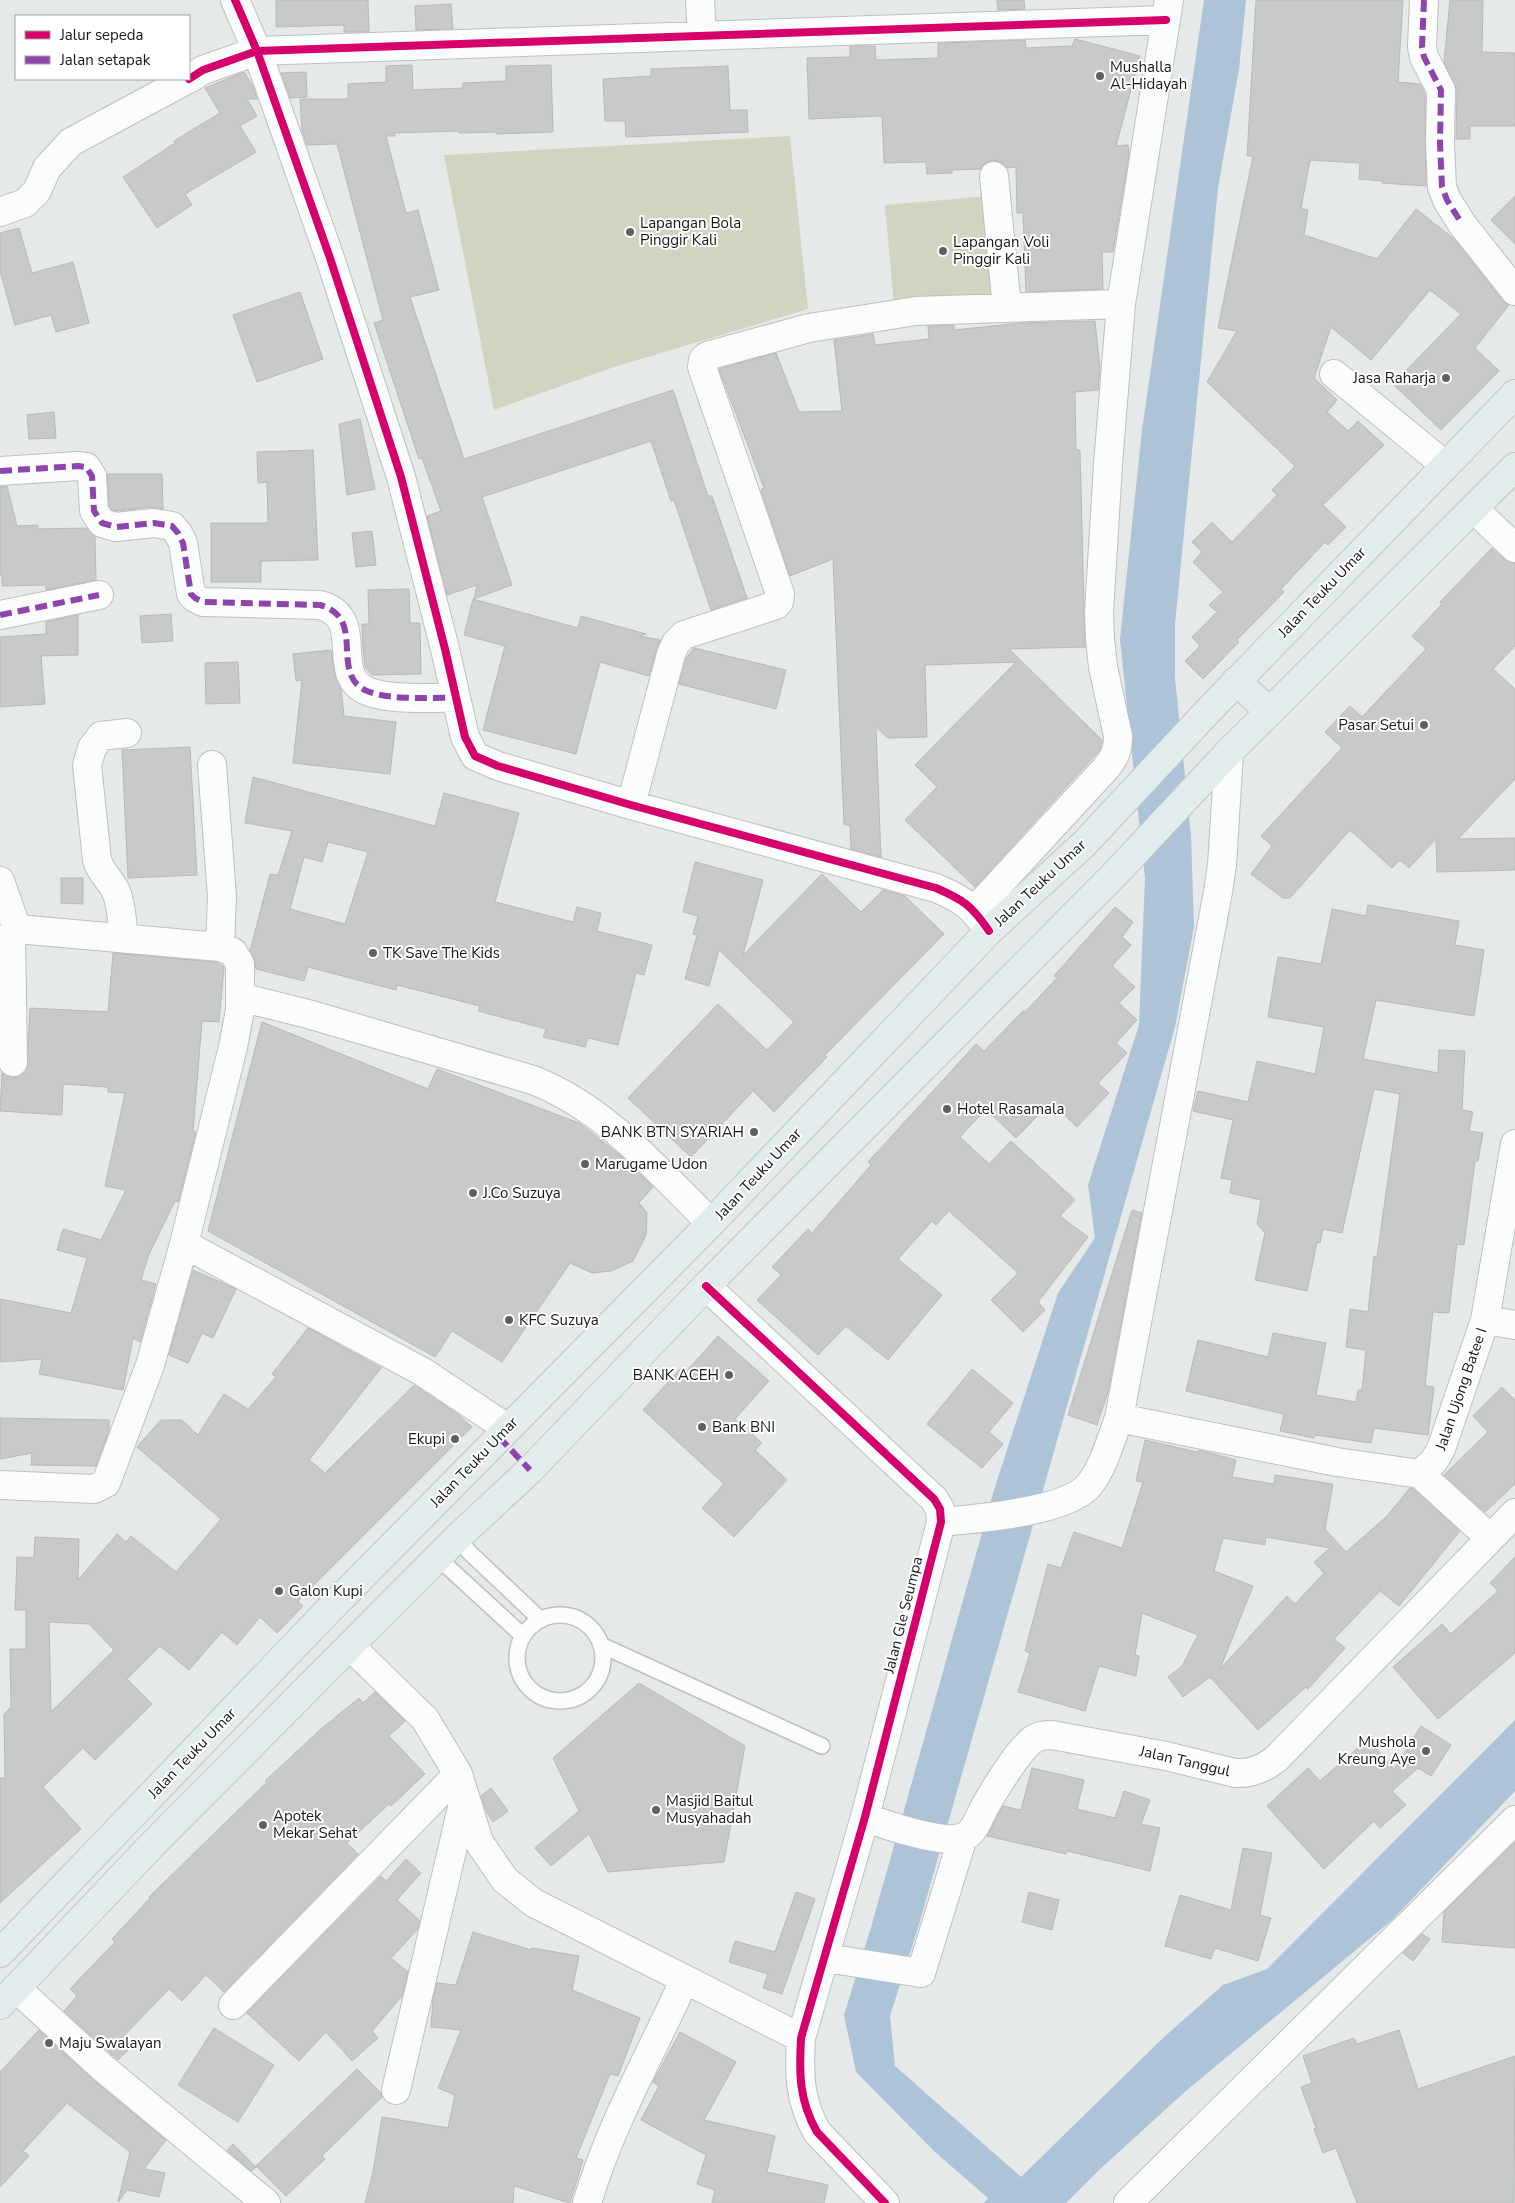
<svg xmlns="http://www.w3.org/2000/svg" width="1515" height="2203" font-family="'Nunito Sans',sans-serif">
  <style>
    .green { fill: #d0d4c0 }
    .water { fill: #adc3d8 }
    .building { fill: #c7cac9; stroke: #b7bab9; fill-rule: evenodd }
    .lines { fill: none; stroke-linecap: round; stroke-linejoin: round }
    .lane-casing { stroke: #bdc0bf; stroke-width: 18 }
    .street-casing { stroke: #bdc0bf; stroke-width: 30 }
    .highway-casing { stroke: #c2c4c4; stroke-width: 30 }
    .lane { stroke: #fbfcfc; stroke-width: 15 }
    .street { stroke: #fbfcfc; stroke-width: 28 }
    .highway { stroke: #e2eced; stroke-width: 28 }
    .quiet { stroke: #8e44ad; stroke-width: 6; stroke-dasharray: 12 6; stroke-linecap: butt }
    .cycleway-casing { stroke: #fff; stroke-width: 11 }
    .cycleway { stroke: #d6006c; stroke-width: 8 }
    .poi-dot { fill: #5e6160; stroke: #fff; stroke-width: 2 }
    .labels { text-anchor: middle; stroke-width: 4; stroke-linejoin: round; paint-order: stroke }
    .poi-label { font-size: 15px; fill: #151817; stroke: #fff; text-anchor: start }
    .street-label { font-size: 15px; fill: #151817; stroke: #fff }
  </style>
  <rect width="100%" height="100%" fill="#e5e9e8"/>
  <!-- green -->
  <path class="green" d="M790 136 808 309 611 368 494 410 444 155Z
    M990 196 1003 297 894 305 885 205Z"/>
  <!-- water -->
  <path class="water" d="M1204 0H1246L1239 69 1218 188 1175 624V678L1191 835 1194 927 1175 1027 918 1928 890 2016 895 2066 1021 2177 1164 2037 1223 1985 1267 1969 1515 1720V1791L1392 1920 1187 2090 1099 2170 1066 2203H984L988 2198 935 2152 856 2072 844 2015 872 1924 994 1490 1058 1293 1095 1238 1088 1185 1139 1025 1145 878 1120 639 1142 430Z"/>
  <!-- building -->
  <path class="building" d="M276 0H368L369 32H344V25L276 27Z
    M997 0H1024L1025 9 998 10Z
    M1256 0H1403L1398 82 1420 84 1425 94 1426 186 1382 183 1383 181 1359 179 1360 163 1310 160 1301 208 1308 210 1304 235 1377 259 1416 209 1453 238 1503 301 1509 305 1475 348 1499 371 1441 430 1393 384 1461 314 1430 290 1371 360 1331 327 1314 378 1337 400 1327 412 1348 431 1358 421 1384 445 1323 505 1346 527 1328 545 1325 542 1281 589 1284 592 1237 640 1239 642 1203 679 1185 661 1200 646 1192 637 1217 612 1209 605 1223 592 1193 562 1202 552 1192 542 1212 522 1232 542 1277 495 1272 490 1295 466 1207 382 1237 331 1218 328 1253 156H1247Z
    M1450 0H1483L1482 52 1515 53V126H1470V139H1456L1457 90 1444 62Z
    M451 4 453 29 416 30 415 6Z
    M1075 39 1140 56 1116 146 1128 145 1129 154 1113 252H1102L1103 289 1026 292 1023 213H1017L1016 167 1007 168 1001 162 993 160 985 163 980 169 952 170V173L927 174 926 162 884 163 882 116 809 119 807 58 850 57V46H875L876 60 938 58V43L1025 40 1026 48 1072 46Z
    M412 65 413 90 463 88V83L506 81V66L551 65 553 132 496 134V132L459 133V131L394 133 395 136H386L406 213 418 210 439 290 410 297 464 459 673 390 708 496H712L747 598 711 610 674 500 671 501 651 441 482 497 512 585 474 599 477 585 447 595 427 516 441 511 422 458 419 459 374 323 383 320 337 144 307 145 302 130 300 99H348V84L386 82V66Z
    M728 66 730 110H747L748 132 626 137 625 121H605L603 79 651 76V69Z
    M244 72 253 86 257 99H247L257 116 240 126 256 152 185 194 192 205 157 228 123 177 175 143 174 141 220 113 205 88Z
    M306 72 307 97 290 98 281 73Z
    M1515 196V244L1491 220Z
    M19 228 32 273 73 262 89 323 56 332 51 315 15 325 0 271V233Z
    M300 292 323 359 257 382 233 315Z
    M1095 321 1100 369 1098 390 1075 392 1076 450H1080L1085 647 1009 649 1102 740 1100 750 975 887 905 820 937 787 915 765 1016 662 925 665 927 737 888 738 876 727 881 857 851 849 850 825H844L833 559 790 576 761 490 764 488 719 369 776 353 799 412 842 411 834 340 873 334 875 345 929 339 928 326 954 325V330L1022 323Z
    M54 412 56 438 29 439 27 415Z
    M360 419 375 489 347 495 339 424Z
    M313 450 318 560 261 561V582H211V523H268L267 482 258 483 257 452Z
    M107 474H162L163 509 152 507 117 511 112 510 109 506Z
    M7 486 17 526 38 525V529L86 528 95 537 96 580 46 590V585L2 586V575H0V487Z
    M372 531 376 565 356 567 352 533Z
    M1492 548 1505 560 1515 563V646L1493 669 1515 689V779L1458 839 1515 838V870L1437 872 1436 839 1409 868 1400 860 1392 868 1350 830 1290 898H1283L1251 874 1272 846 1261 836 1342 748 1325 732 1350 706 1362 717 1426 649 1412 636 1442 604 1440 602Z
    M409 589 410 623H420L421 674 372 675 365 667 363 647 362 624H369L368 590Z
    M473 599 578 628 581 616 646 634 640 636 660 640 649 676 600 662 576 754 483 730 505 646 464 635Z
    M171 614 173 641 142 643 140 616Z
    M78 615V655L41 656 45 704 0 707V637L46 634V622Z
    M694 648 786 670 776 709 679 684 686 659Z
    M331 650 335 675 341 689 344 716 396 722 390 774 293 763 302 680 296 681 293 654Z
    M238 662 240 703 206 704 205 663Z
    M190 747 197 875 128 878 122 750Z
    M253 777 435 826 444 793 519 813 495 902 573 922 577 907 601 913 597 931 652 945 644 975 636 973 618 1045 588 1038 585 1047 543 1037 546 1029 478 1011 480 1006 397 985 396 990 308 967 304 981 256 969 254 957 250 951 270 874 278 875 292 831 245 823ZM328 842 368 852 345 924 290 909 304 857 322 862Z
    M695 862 763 880 743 955 822 874 861 912 883 890 905 896 944 934 825 1055 827 1057 774 1112 753 1091 691 1157 628 1098 718 1004 767 1050 794 1022 719 950 709 986 685 979 697 935 693 934 698 916 683 912Z
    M61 878H83V904L61 903Z
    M1368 905 1459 921 1455 945 1484 950 1474 1016 1376 1000 1363 1059 1438 1073 1439 1050 1465 1051 1462 1110 1473 1112 1469 1131 1483 1133 1478 1161H1475L1464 1245 1457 1244 1449 1313 1433 1312 1425 1386 1434 1387 1428 1435 1374 1428 1371 1443 1315 1435 1314 1438 1280 1431 1284 1414 1186 1391 1198 1340 1268 1357 1273 1333 1326 1343 1316 1395 1356 1402 1358 1390H1362L1366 1350 1346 1347 1350 1309 1368 1312 1374 1256 1377 1257 1400 1094 1374 1089 1342 1233 1323 1229 1320 1243 1317 1242 1307 1291 1255 1280 1265 1233 1257 1224 1261 1200 1230 1193 1232 1180 1221 1178 1233 1120 1193 1111 1198 1091 1248 1102 1257 1061 1315 1074 1324 1027 1268 1017 1278 957 1321 964 1332 909 1366 916Z
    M1115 907 1133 922 1122 937 1131 945 1112 966 1135 987 1119 1003 1137 1020 1116 1043 1127 1053 1098 1083 1109 1093 1077 1127 1051 1102 1016 1138 986 1109 960 1137 989 1164 1011 1141 1075 1200 1060 1216 1088 1237 1038 1302 1045 1310 1023 1332 991 1300 1018 1273 949 1211 936 1225 932 1221 898 1259 942 1295 888 1360 846 1326 818 1355 757 1300 781 1275 772 1267 808 1229 812 1233 871 1165 868 1162 976 1044 984 1051 1023 1011 1025 1012 1057 978 1054 976Z
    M113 953 216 962 224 967 219 1022 202 1021 193 1131 196 1132 178 1202 175 1201 149 1254 141 1280 156 1284 140 1342 133 1338 123 1390 39 1374 42 1359 0 1362V1299L71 1313 87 1258 57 1250 63 1229 101 1240 126 1190 105 1186 125 1093 108 1092V1087L63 1084 62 1115 0 1111 2 1073 14 1078 21 1076 27 1070 30 1008 108 1012Z
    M262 1022 428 1089 437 1069 579 1123 621 1156 653 1187 639 1203 647 1213 646 1235 633 1261 611 1271 592 1273 570 1263 502 1362 452 1331 435 1357 208 1231Z
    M1132 1210 1142 1213 1108 1392 1097 1425 1068 1415Z
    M193 1270 236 1289 213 1338 202 1333 188 1363 169 1355Z
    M308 1328 381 1368 309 1460 325 1473 414 1385 459 1415 472 1427 298 1601 303 1606 277 1633 260 1617 237 1645 222 1632 189 1670 160 1646 127 1679 152 1704 95 1760 83 1748 43 1787 81 1829 0 1903V1778H5L4 1714 11 1707 10 1649H26V1610H15L17 1557 34 1558 35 1537 79 1539 78 1580 117 1534 126 1542 131 1536 176 1572 221 1519 137 1447 161 1420H182L198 1435 224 1394 248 1409 276 1377 272 1374ZM49 1622 89 1624 114 1650 51 1712Z
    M718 1336 769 1381 735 1419 762 1443 755 1450 787 1480 734 1537 702 1508 724 1484 643 1410 680 1369 685 1373Z
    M972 1369 1013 1403 989 1432 1003 1444 982 1468 927 1424Z
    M1502 1387 1515 1400V1484L1485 1512 1444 1475 1488 1432 1473 1416Z
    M0 1418 109 1420V1431L96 1466 31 1465 32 1453 0 1459Z
    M1145 1440 1197 1452 1199 1450 1236 1460 1232 1477 1274 1484 1275 1475 1333 1484 1325 1529 1346 1552 1387 1516 1410 1488 1413 1489 1460 1531 1399 1606 1380 1591 1334 1639 1345 1648 1308 1689 1306 1687 1258 1730 1210 1677 1183 1697 1168 1677 1182 1666 1198 1635 1142 1613 1135 1655 1139 1656 1136 1676 1099 1666 1085 1711 1018 1692 1030 1653 1025 1651 1048 1564 1061 1568 1074 1532 1122 1548 1143 1482 1136 1481ZM1266 1537 1330 1548 1314 1562 1324 1573 1295 1604 1287 1596 1220 1669 1253 1586 1214 1571 1223 1538 1265 1545Z
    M1515 1557V1653L1438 1719 1393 1667 1442 1624 1451 1634 1498 1591 1490 1583Z
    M639 1683 745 1746 724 1862 608 1872 589 1834 551 1866 535 1848 579 1811 553 1758Z
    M375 1692 405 1721 389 1736 425 1774 391 1806 389 1804 347 1843 358 1854 224 1992 206 1975 182 2001 169 1989 119 2041 128 2050 118 2060 64 2011 77 1996 70 1989 115 1942 112 1939 150 1898 149 1897 267 1782 265 1781 321 1729 359 1698 363 1703Z
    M1421 1726 1451 1745 1431 1776 1418 1768 1392 1791 1406 1805 1380 1828 1374 1821 1324 1869 1267 1806 1308 1768 1320 1781 1368 1739 1394 1769Z
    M1032 1768 1084 1780 1077 1809 1115 1818 1124 1791 1150 1800 1141 1824 1160 1828 1150 1871 1067 1851 1066 1854 987 1836 1003 1806 1021 1810Z
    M491 1788 508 1811 493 1822 487 1813 481 1796Z
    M1515 1842V1948L1442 1942 1444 1912Z
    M1243 1848 1272 1853 1260 1915 1271 1918 1258 1961 1215 1948 1211 1959 1165 1946 1180 1895 1231 1910Z
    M406 1859 421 1873 397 1900 420 1921 418 1929 391 1958 408 1972 402 1996 372 2031 378 2038 352 2061 326 2032 299 2061 247 2013 381 1876 386 1881Z
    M796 1892 815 1899 782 1994 763 1988 768 1974 729 1962 735 1941 775 1952Z
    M1029 1892 1059 1900 1052 1930 1022 1922Z
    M473 1932 531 1950 532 1948 579 1956 572 1990 640 2018 618 2076 610 2074 576 2158 583 2160 570 2203 514 2186 513 2203H365L373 2172 382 2117 448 2128 455 2095 438 2088 461 2030 431 2027 433 1998 437 1983 456 1985Z
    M1422 1934 1430 1939 1413 1961 1403 1953Z
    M214 2028 274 2065 238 2122 178 2085Z
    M39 2030 93 2080 166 2140 144 2169 165 2173 159 2197 127 2190 118 2202 130 2152 67 2103 23 2151 29 2156 0 2187V2072Z
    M1399 2030 1418 2089 1515 2056 1514 2203H1357L1336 2148 1323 2153 1314 2129 1316 2128 1301 2087 1312 2083 1303 2056 1354 2038 1357 2044Z
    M680 2032 736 2062 704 2120 775 2136 767 2172 828 2185 824 2203H712L715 2190 697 2184 706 2155 641 2120 659 2086 653 2082Z
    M357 2069 381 2093 382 2097 322 2156 325 2159 286 2196 256 2166Z
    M233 2144 256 2167 251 2171 227 2150Z"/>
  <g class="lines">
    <defs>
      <path id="lane" d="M458 1537 469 1552 541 1620
        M437 1557 523 1636
        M517 1658a43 43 0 1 1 86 0a43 43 0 1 1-86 0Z
        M601 1645 822 1746"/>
      <path id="street" d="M235 0 257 51 330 258 401 477 445 649 465 737 475 756 498 766 631 805 936 888C964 900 972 906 989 931
        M700 0 702 35
        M1424 0 1422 47 1424 57 1441 90 1440 143 1442 187 1447 200 1462 224 1515 291
        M189 79 203 70 257 51 1166 20
        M994 176 1007 308
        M0 212 25 203 37 191 47 168 71 142 188 79
        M1334 374 1445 465
        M0 471 78 466 86 467 92 476 94 511 102 523 116 527 154 523 172 526 178 533 183 543 191 594 195 598 203 602 320 605C368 618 328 674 367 691 393 701 428 697 455 698
        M1474 509 1515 548
        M0 615 99 595
        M212 765 222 896 220 947
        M631 805 671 654 676 643 684 635 776 605 779 602 780 594 702 367 703 360 707 356 809 328 916 311 1121 304
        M0 881 17 929 220 947 233 952 240 964V1010L233 1047 184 1244 150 1365 106 1483 94 1489 0 1485
        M975 910 1106 768C1115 757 1118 750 1118 736L1103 667 1100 639 1099 613 1108 464 1121 304 1169 0
        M11 935 13 1062
        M124 939C122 925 122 907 117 894 112 880 102 876 97 860L87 765 92 748 101 736 127 733
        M240 997 308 1014 533 1080C605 1108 657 1170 711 1223
        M184 1244 423 1372 507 1428
        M706 1286 934 1499 940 1509 941 1522 865 1817 801 2038C799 2074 799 2100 817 2132L885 2203
        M1485 1320 1515 1325
        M1119 1418 1337 1462 1420 1474 1434 1461 1441 1449 1485 1320 1515 1144
        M1420 1474 1490 1538
        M941 1522C975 1519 1069 1512 1090 1484 1104 1466 1111 1439 1119 1418L1218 892 1222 865 1229 752
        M351 1647 425 1719 458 1774 479 1842 505 1880 534 1903 801 2038
        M865 1817C885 1825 942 1844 962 1838 974 1834 979 1818 984 1808 993 1792 1020 1747 1034 1739 1040 1735 1046 1735 1052 1735L1166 1756 1235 1773C1251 1774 1263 1769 1276 1759L1515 1513
        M826 1958 921 1973 963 1837
        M16 1988 103 2068 266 2203
        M233 2005 458 1774
        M396 2090 464 1799
        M587 2203C610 2125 651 2054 684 1981
        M1128 2203 1515 1820"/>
      <path id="highway" d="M1236 681 1270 712
        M0 1953 326 1613 711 1223 989 931 1084 844 1209 710 1515 394
        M0 2005 151 1846 458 1537 530 1470 706 1286 1115 874 1229 752 1515 467"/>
    </defs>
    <!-- lane casing -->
    <use href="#lane" class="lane-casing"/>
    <!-- street casing -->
    <use href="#street" class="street-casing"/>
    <!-- highway casing -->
    <use href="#highway" class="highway-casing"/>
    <!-- lane -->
    <use href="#lane" class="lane"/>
    <!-- street -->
    <use href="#street" class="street"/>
    <!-- highway -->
    <use href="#highway" class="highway"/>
    <!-- quiet -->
    <path class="quiet" d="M1424 0 1422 47 1424 57 1441 90 1440 143 1442 187 1447 200 1462 224
      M0 471 78 466 86 467 92 476 94 511 102 523 116 527 154 523 172 526 178 533 183 543 191 594 195 598 203 602 320 605C368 618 328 674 367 691 393 701 428 697 455 698
      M0 615 99 595
      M499 1437 530 1470"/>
    <defs>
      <path id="cycleway" d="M235 0 257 51 330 258 401 477 445 649 465 737 475 756 498 766 631 805 936 888C964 900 972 906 989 931
        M189 79 203 70 257 51 1166 20
        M706 1286 934 1499 940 1509 941 1522 865 1817 801 2038C799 2074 799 2100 817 2132L885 2203"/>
    </defs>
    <!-- cycleway casing -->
    <use href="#cycleway" class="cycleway-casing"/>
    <!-- cycleway -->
    <use href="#cycleway" class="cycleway"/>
  </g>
  <!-- markers -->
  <g class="poi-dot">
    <circle cx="1100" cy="76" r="5"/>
    <circle cx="630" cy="232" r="5"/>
    <circle cx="943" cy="251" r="5"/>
    <circle cx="1446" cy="378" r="5"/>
    <circle cx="1424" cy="725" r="5"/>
    <circle cx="373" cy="953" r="5"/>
    <circle cx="947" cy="1109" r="5"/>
    <circle cx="754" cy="1132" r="5"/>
    <circle cx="585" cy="1164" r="5"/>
    <circle cx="473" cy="1193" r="5"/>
    <circle cx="509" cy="1320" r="5"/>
    <circle cx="729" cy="1375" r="5"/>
    <circle cx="702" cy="1427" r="5"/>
    <circle cx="455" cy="1439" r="5"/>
    <circle cx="279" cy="1591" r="5"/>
    <circle cx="1426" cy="1751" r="5"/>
    <circle cx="656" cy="1810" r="5"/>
    <circle cx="263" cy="1825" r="5"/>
    <circle cx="49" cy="2043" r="5"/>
  </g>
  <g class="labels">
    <!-- poi labels -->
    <g class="poi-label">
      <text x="1110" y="72">Mushalla<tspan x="1110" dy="17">Al-Hidayah</tspan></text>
      <text x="640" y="228">Lapangan Bola<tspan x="640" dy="17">Pinggir Kali</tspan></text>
      <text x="953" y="247">Lapangan Voli<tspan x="953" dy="17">Pinggir Kali</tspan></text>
      <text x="1436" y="383" text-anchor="end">Jasa Raharja</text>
      <text x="1414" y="730" text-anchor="end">Pasar Setui</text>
      <text x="383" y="958">TK Save The Kids</text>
      <text x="957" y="1114">Hotel Rasamala</text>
      <text x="744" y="1137" text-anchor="end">BANK BTN SYARIAH</text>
      <text x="595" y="1169">Marugame Udon</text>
      <text x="483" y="1198">J.Co Suzuya</text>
      <text x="519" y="1325">KFC Suzuya</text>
      <text x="719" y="1380" text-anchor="end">BANK ACEH</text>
      <text x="712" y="1432">Bank BNI</text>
      <text x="445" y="1444" text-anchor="end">Ekupi</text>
      <text x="289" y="1596">Galon Kupi</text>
      <text x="1416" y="1747" text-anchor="end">Mushola<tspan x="1416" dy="17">Kreung Aye</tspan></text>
      <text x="666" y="1806">Masjid Baitul<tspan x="666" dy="17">Musyahadah</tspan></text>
      <text x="273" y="1821">Apotek<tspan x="273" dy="17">Mekar Sehat</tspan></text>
      <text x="59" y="2048">Maju Swalayan</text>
    </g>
    <!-- street labels -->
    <g class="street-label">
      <text transform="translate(1322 592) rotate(-46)" y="5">Jalan Teuku Umar</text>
      <text transform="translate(1040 883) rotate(-43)" y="5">Jalan Teuku Umar</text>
      <text transform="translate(758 1174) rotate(-47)" y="5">Jalan Teuku Umar</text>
      <text transform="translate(1461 1389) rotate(-71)" y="5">Jalan Ujong Batee I</text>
      <text transform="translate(474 1462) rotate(-46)" y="5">Jalan Teuku Umar</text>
      <text transform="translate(903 1615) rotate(-76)" y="5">Jalan Gle Seumpa</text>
      <text transform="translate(192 1753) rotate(-46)" y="5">Jalan Teuku Umar</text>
      <text transform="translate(1185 1761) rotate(13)" y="5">Jalan Tanggul</text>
    </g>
  </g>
  <!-- legend -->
  <rect x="15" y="15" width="175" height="65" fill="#ffffff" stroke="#a1a3a2"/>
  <rect x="25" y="31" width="25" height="8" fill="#d6006c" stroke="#a1a3a2"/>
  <text x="60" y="40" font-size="15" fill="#151817">Jalur sepeda</text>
  <rect x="25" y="56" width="25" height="8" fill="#8e44ad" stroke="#a1a3a2"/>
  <text x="60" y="65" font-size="15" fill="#151817">Jalan setapak</text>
</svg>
